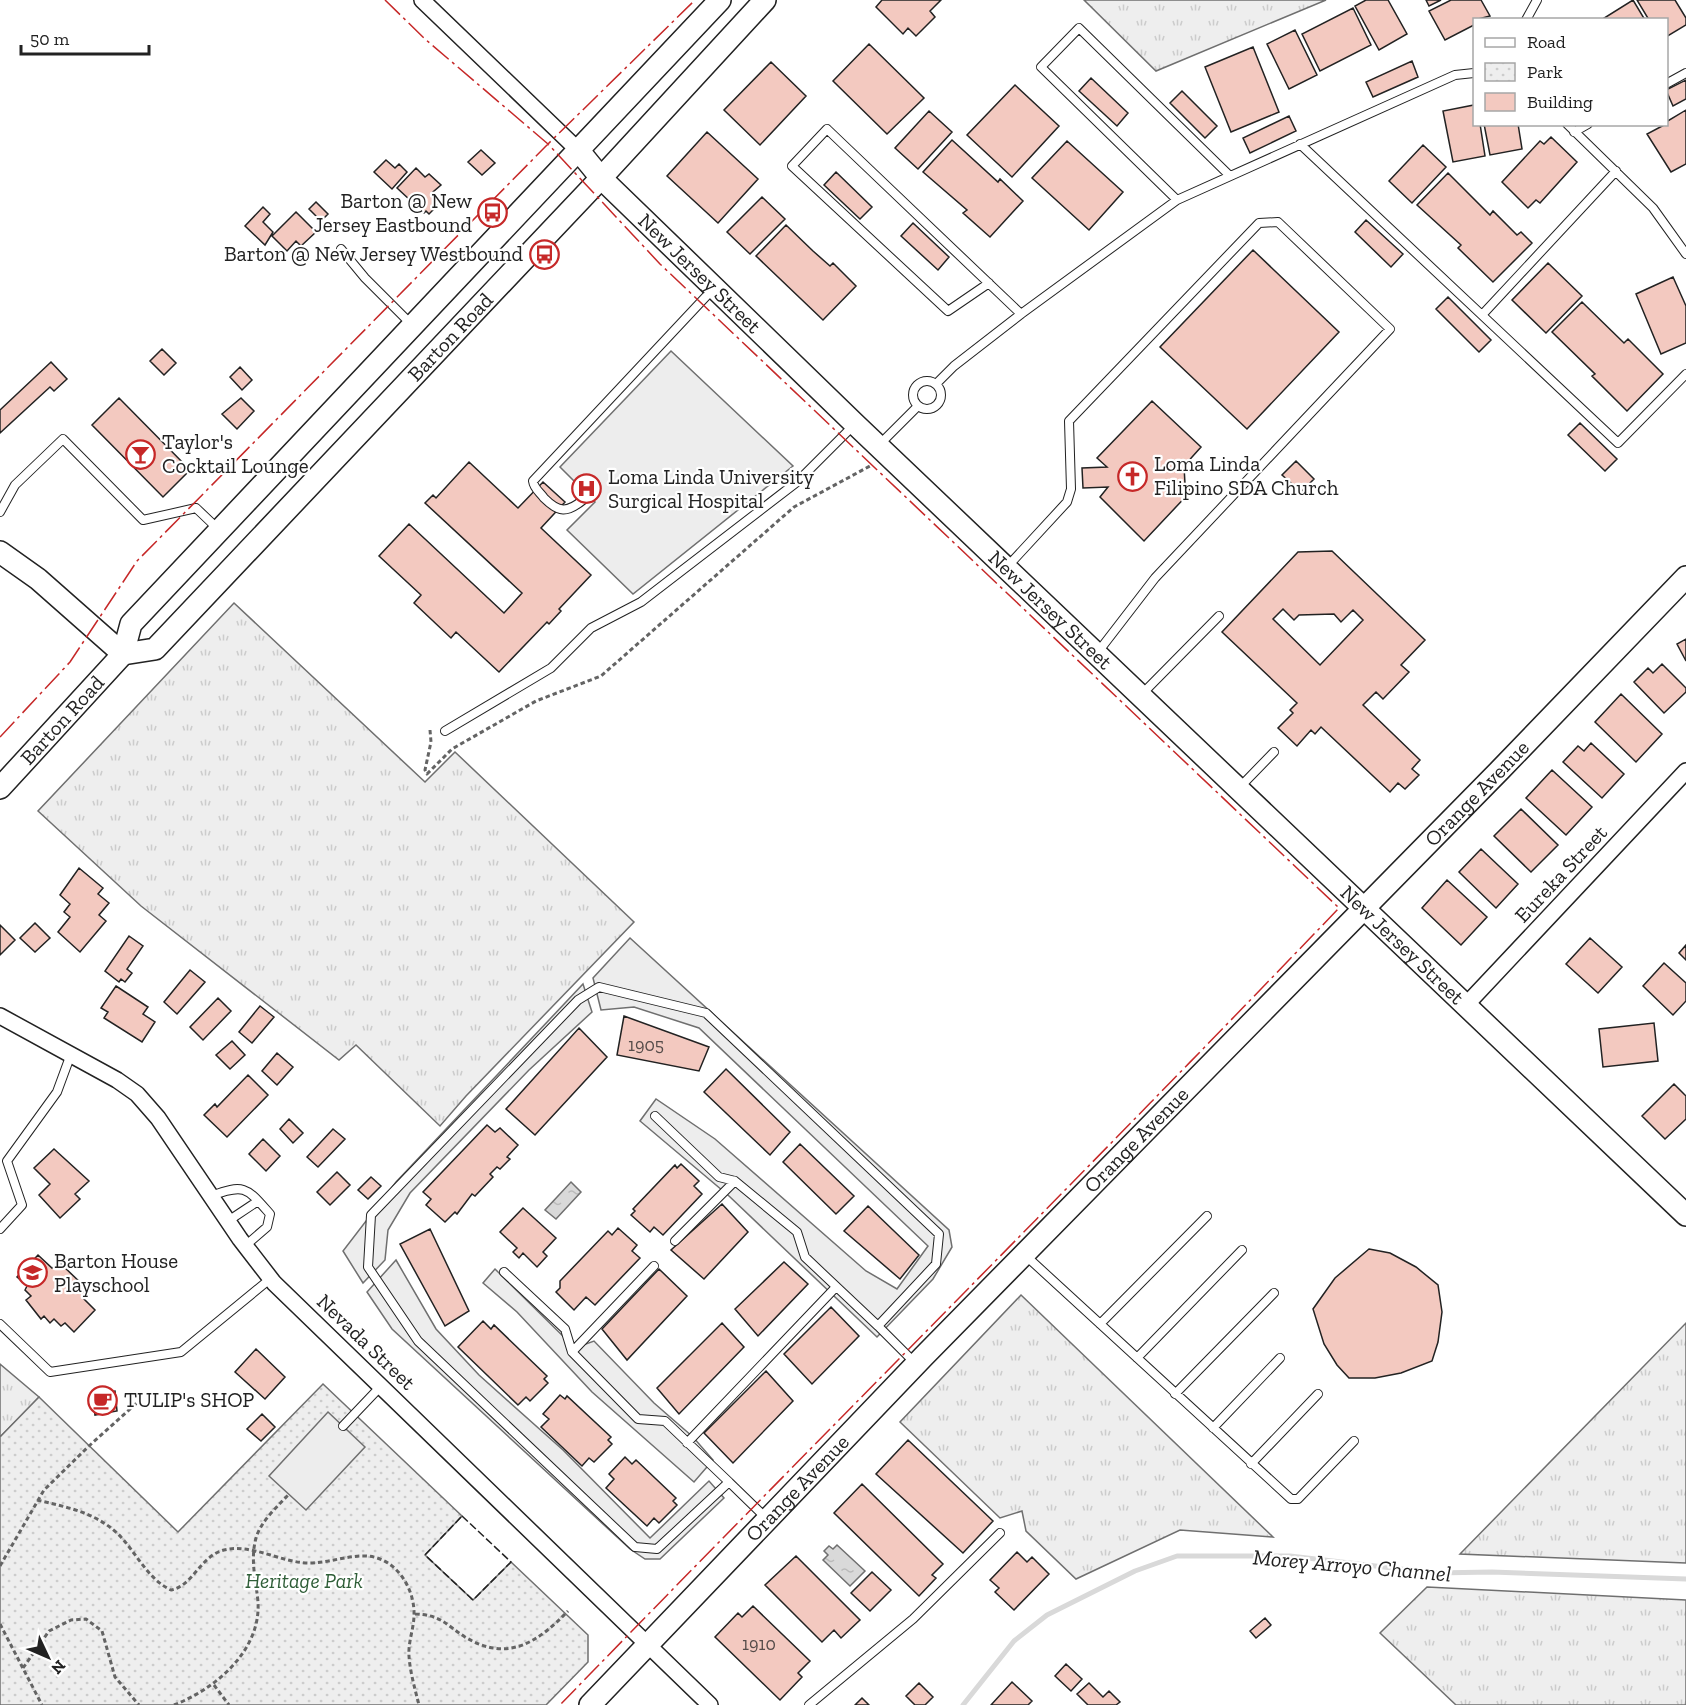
<svg xmlns="http://www.w3.org/2000/svg" width="1686" height="1705" font-family="'Zilla Slab',serif">
  <style>
    .grass { fill: url(#grass-tufts); stroke: #6f6f6f; stroke-width: 1.5 }
    .park { fill: url(#park-dots); stroke: #6f6f6f; stroke-width: 1.5 }
    .parking { fill: #ededed; stroke: #6f6f6f; stroke-width: 1.5 }
    .water { fill: url(#water-ripples); stroke: #6f6f6f; stroke-width: 1.5 }
    .lines { fill: none; stroke-linecap: round; stroke-linejoin: round }
    .stream { stroke: #d9d9d9; stroke-width: 5 }
    .building { fill: #f3c9c0; stroke: #222; stroke-width: 1.5; fill-rule: evenodd }
    .lane-casing { stroke: #222; stroke-width: 10 }
    .street-casing { stroke: #222; stroke-width: 18 }
    .secondary-casing { stroke: #222; stroke-width: 24 }
    .path { stroke: #646464; stroke-width: 3; stroke-dasharray: 4.5 3; stroke-linecap: butt }
    .lane { stroke: #fff; stroke-width: 8 }
    .street { stroke: #fff; stroke-width: 15 }
    .secondary { stroke: #fff; stroke-width: 21 }
    .fence { stroke: #222; stroke-width: 1.5; stroke-dasharray: 8 3; stroke-linecap: butt }
    .power { stroke: #c62828; stroke-width: 1.5; stroke-dasharray: 21 4.5 3 4.5; stroke-linecap: butt }
    .labels { text-anchor: middle; stroke-width: 4.5; stroke-linejoin: round; paint-order: stroke }
    .number-label { font-size: 18px; fill: #564c4a }
    .poi-label { font-size: 21px; fill: #222; stroke: #fff; text-anchor: start }
    .street-label { font-size: 21px; fill: #222; stroke: #fff }
    .park-label { font-size: 21px; font-style: italic; fill: #2f5e38; stroke: #fff }
    .water-label { font-size: 22px; font-style: italic; fill: #222; stroke: #fff }
  </style>
  <defs>
    <pattern id="grass-tufts" width="24" height="20" patternUnits="userSpaceOnUse" patternTransform="scale(1.5)"><rect width="24" height="20" fill="#eee"/><path d="M3 7l-1-3M5 7V3M7 7l1-3M15 17l-1-3M17 17v-4M19 17l1-3" fill="none" stroke="#ccc"/></pattern>
    <pattern id="park-dots" width="8" height="8" patternUnits="userSpaceOnUse" patternTransform="scale(1.5)"><rect width="8" height="8" fill="#eee"/><path d="M2 2h.1M6 6h.1" fill="none" stroke="#ccc" stroke-width="1.8" stroke-linecap="round"/></pattern>
    <pattern id="water-ripples" width="26" height="14" patternUnits="userSpaceOnUse" patternTransform="scale(1.5)"><rect width="26" height="14" fill="#d9d9d9"/><path d="M2 4q2-2 4 0t4 0M15 11q2-2 4 0t4 0" fill="none" stroke="#bababa"/></pattern>
  </defs>
  <rect width="100%" height="100%" fill="#fff"/>
  <!-- grass -->
  <path class="grass" d="M1084 0H1326L1156 71Z
    M234 603 425 782 455 752 634 922 466 1096 440 1126 356 1045 339 1060 141 906 38 811Z
    M1021 1295 1273 1537 1180 1530 1076 1579 1026 1531 1022 1511 1000 1518 900 1422Z
    M1686 1323V1563L1460 1554Z
    M0 1364 39 1397 0 1437Z
    M1427 1587 1686 1600V1705H1456L1380 1633Z"/>
  <!-- park -->
  <path class="park" d="M323 1384 462 1516 425 1555 473 1600 511 1562 588 1635V1662L546 1705H0V1437L39 1397 178 1532Z"/>
  <!-- parking -->
  <path class="parking" d="M671 351 793 466 633 594 567 530 595 502 560 467Z
    M630 938 949 1230 952 1247 933 1279 877 1337 729 1196 640 1121 656 1099 715 1139 866 1271 897 1289 928 1246 699 1028 634 1007 601 1010 593 978Z
    M583 984 592 1012 529 1070 410 1193 388 1230 385 1260 363 1283 343 1251 396 1182Z
    M396 1260 436 1329 479 1375 563 1450 650 1538 709 1481 724 1498 660 1559H645L630 1549 392 1329 367 1292Z
    M495 1269 575 1348 594 1341 654 1403 693 1437 713 1460 694 1482 592 1392 517 1312 483 1283Z
    M328 1412 365 1447 306 1510 269 1476Z"/>
  <!-- water -->
  <path class="water" d="M571 1182 581 1192 556 1219 545 1210Z
    M837 1545 865 1571 850 1586 823 1560 828 1555 824 1551 829 1546 833 1549Z"/>
  <g class="lines">
    <!-- stream -->
    <path class="stream" d="M963 1705 1014 1641 1047 1615 1135 1571 1177 1556H1290L1435 1573 1492 1572 1686 1579"/>
  </g>
  <!-- building -->
  <path class="building" d="M882 0H941L930 11 935 17 916 36 908 28 903 34 876 7Z
    M1366 0H1388L1407 34 1379 50 1355 6Z
    M1426 0H1441L1429 6Z
    M1451 0H1481L1490 16 1474 20V25L1445 40 1429 11Z
    M1633 0 1645 20H1601Z
    M1637 0H1675L1686 18V25L1666 37V20H1649Z
    M1353 8 1371 45 1320 71 1302 34Z
    M1295 30 1317 75 1289 89 1267 44Z
    M869 44 924 98 887 134 833 81Z
    M1253 47 1279 112 1231 132 1205 67Z
    M1412 61 1418 77 1373 97 1366 82Z
    M771 62 806 96 760 145 724 110Z
    M1091 78 1128 113 1117 126 1079 91Z
    M1686 80V99L1673 106 1666 90Z
    M1015 85 1059 126 1012 177 967 135Z
    M1182 91 1217 126 1205 138 1170 103Z
    M1474 105V124H1480L1485 156 1453 162 1443 111Z
    M1686 110V164L1671 172 1647 134 1666 124V122Z
    M929 111 952 132 918 169 895 148Z
    M1289 116 1296 131 1250 153 1243 138Z
    M1484 124H1518L1522 149 1490 155Z
    M707 132 758 179 718 223 667 176Z
    M1551 137 1577 162 1540 203 1536 200 1528 208 1502 182 1540 141 1544 144Z
    M952 140 998 182 1000 179 1023 201 990 237 963 213 967 210 923 172Z
    M1067 141 1123 192 1089 230 1032 178Z
    M1423 145 1446 167 1412 203 1389 181Z
    M481 150 495 163 482 175 468 162Z
    M386 160 395 168 399 164 407 172 392 189 374 172Z
    M416 168 425 177 429 174 441 185 433 192 440 203 429 214 426 211 424 213 397 188Z
    M836 172 872 207 860 219 824 185Z
    M1448 173 1490 215 1493 211 1517 235 1521 232 1532 243 1493 282 1458 248 1461 245 1417 205Z
    M762 197 785 219 750 254 727 232Z
    M316 202 328 214 321 221 309 209Z
    M263 207 270 214 263 222 273 232 265 245 245 226Z
    M296 212 316 232 301 246 296 241 287 251 272 236Z
    M1366 220 1403 254 1391 267 1355 232Z
    M913 223 949 257 938 270 901 236Z
    M786 225 813 251 830 266 833 263 856 286 823 320 756 256Z
    M1253 250 1339 332 1247 429 1160 347Z
    M1548 263 1582 296 1546 333 1512 300Z
    M1673 277 1686 306V343L1661 354 1636 294Z
    M1448 297 1491 340 1479 352 1436 309Z
    M1582 302 1624 343 1628 339 1663 374 1627 411 1592 376 1595 374 1552 332Z
    M162 349 176 363 164 375 150 361Z
    M51 362 67 379 54 391 50 387 0 433V410Z
    M240 367 252 380 242 390 230 377Z
    M119 398 190 470 163 497 92 425Z
    M241 398 254 411 237 429 222 414Z
    M1152 401 1201 447 1184 466 1185 484 1191 491 1144 541 1100 497 1108 487 1083 488 1082 468 1107 467 1097 458Z
    M1580 423 1617 459 1605 471 1568 435Z
    M1296 461 1314 479 1301 492 1282 475Z
    M469 462 518 508 543 482 565 502 541 528 591 575 559 609 561 611 549 624 547 622 499 672 456 632 451 638 414 603 421 595 379 556 409 524 504 613 522 593 425 503 433 495 436 498Z
    M1332 551 1425 640 1401 665 1409 672 1383 699 1376 692 1363 705 1420 760 1412 769 1419 775 1405 789 1398 783 1390 792 1321 727 1315 734 1311 730 1297 746 1278 728 1293 713 1290 710 1297 703 1222 632 1298 552ZM1283 609 1294 620 1299 615 1334 614 1341 622 1353 610 1363 620 1320 665 1273 619Z
    M1686 639V661L1677 644Z
    M1662 664 1686 688V692L1664 713 1634 682 1648 668 1653 673Z
    M1621 694 1662 734 1636 762 1595 722Z
    M1591 743 1624 774 1602 798 1563 762 1578 746 1584 751Z
    M1552 770 1592 807 1566 835 1526 798Z
    M1521 809 1558 845 1531 872 1494 836Z
    M1481 849 1518 884 1496 908 1459 872Z
    M79 868 103 888 98 894 109 903 99 915 106 921 80 952 58 932 70 917 64 912 70 904 60 895Z
    M1447 880 1487 917 1461 945 1422 908Z
    M35 923 50 938 35 952 20 938Z
    M0 925 15 940 0 955Z
    M129 936 143 946 127 969 132 973 125 982 121 979 119 982 105 971Z
    M1590 938 1622 967 1598 993 1566 964Z
    M1686 945V960L1679 953Z
    M1664 963 1686 983V1001L1673 1015 1643 986Z
    M190 970 205 982 177 1014 164 1002Z
    M116 986 148 1007 143 1014 155 1022 142 1042 104 1018 108 1012 101 1008Z
    M218 998 231 1011 203 1040 190 1027Z
    M260 1006 274 1017 252 1043 239 1032Z
    M624 1016 709 1047 699 1071 617 1055Z
    M1654 1023 1658 1061 1603 1067 1599 1029Z
    M579 1028 607 1057 535 1135 506 1109Z
    M232 1041 245 1055 230 1069 216 1055Z
    M277 1053 293 1067 277 1085 262 1071Z
    M726 1069 790 1132 770 1155 704 1092Z
    M248 1075 268 1095 227 1137 204 1115 215 1104 217 1107Z
    M1674 1084 1686 1096V1119L1665 1139 1642 1116Z
    M289 1119 303 1133 293 1143 280 1129Z
    M487 1125 495 1132 500 1128 518 1145 507 1157 510 1159 500 1169 497 1167 490 1174 493 1177 475 1196 472 1194 457 1214 455 1212 445 1222 426 1205 431 1199 423 1192Z
    M333 1129 345 1139 318 1167 307 1157Z
    M263 1139 280 1156 266 1171 249 1154Z
    M800 1144 854 1196 836 1214 783 1162Z
    M54 1149 89 1181 75 1194 80 1199 60 1218 39 1195 50 1184 34 1168Z
    M681 1164 699 1181 694 1186 702 1194 663 1235 654 1227 650 1232 631 1215 635 1211 633 1209 675 1165 677 1168Z
    M337 1172 350 1185 330 1205 317 1192Z
    M371 1177 381 1186 368 1199 358 1190Z
    M722 1204 748 1232 704 1279 671 1250Z
    M868 1206 919 1255 900 1279 844 1231Z
    M523 1208 556 1238 543 1252 547 1256 537 1267 523 1253 519 1258 513 1252 517 1248 500 1232Z
    M618 1228 637 1245 632 1251 640 1258 595 1305 586 1297 574 1310 556 1292 560 1288V1281L608 1231 612 1235Z
    M430 1229 469 1311 445 1326 400 1244Z
    M1369 1249 1390 1253 1416 1267 1438 1285 1442 1312 1438 1342 1432 1361 1401 1373 1375 1378H1349L1337 1365 1324 1344 1313 1309 1335 1278Z
    M38 1255 52 1268 61 1264 85 1287 82 1290 86 1294 82 1297 95 1310 74 1332 65 1323 61 1326 54 1319 50 1323 44 1316 41 1319 26 1300 31 1296 25 1290 27 1286 17 1277Z
    M784 1262 808 1284 758 1336 735 1309Z
    M659 1269 687 1296 627 1360 602 1329Z
    M831 1307 859 1336 812 1384 784 1354Z
    M483 1321 491 1329 494 1325 547 1376 544 1379 548 1383 530 1401 526 1397 518 1405 458 1347Z
    M722 1323 744 1347 679 1414 657 1388Z
    M256 1349 285 1377 265 1399 235 1372Z
    M766 1371 793 1401 733 1463 704 1433Z
    M115 1391 117 1411 95 1415 92 1394Z
    M560 1395 565 1399 567 1396 611 1437 608 1440 612 1444 594 1462 589 1458 582 1466 541 1427 549 1419 543 1414Z
    M262 1414 275 1427 261 1441 247 1429Z
    M908 1440 993 1521 963 1553 876 1474Z
    M625 1457 632 1464 636 1460 676 1498 673 1501 677 1505 659 1523 654 1518 647 1526 606 1488 614 1479 609 1474Z
    M862 1484 943 1564 932 1575 936 1578 919 1596 834 1513Z
    M1017 1552 1027 1562 1032 1557 1049 1574 1014 1610 995 1592 999 1588 990 1580Z
    M796 1556 860 1620 841 1638 834 1630 822 1642 765 1585Z
    M872 1572 891 1590 870 1611 851 1593Z
    M753 1606 810 1661 798 1673 802 1677 780 1700 715 1637 738 1613 742 1617Z
    M1265 1618 1271 1625 1256 1638 1250 1631Z
    M1066 1664 1082 1679 1071 1691 1055 1676Z
    M1012 1682 1032 1701 1028 1705H991Z
    M919 1683 933 1697 925 1705H915L906 1696Z
    M1089 1683 1103 1697 1109 1691 1120 1702 1116 1705H1088L1077 1694Z
    M862 1698 869 1705H855Z"/>
  <g class="lines">
    <defs>
      <path id="lane" d="M1526 20 1537 0
        M1666 84 1686 73
        M1567 124 1653 208 1686 254
        M1574 132 1588 124
        M1300 144 1618 443 1686 374
        M1177 200 1041 67 1079 28 1229 175
        M341 249 365 278 412 325
        M989 283 948 311 792 166 827 129 1021 314
        M1482 315 1616 171
        M913 395a14 14 0 1 1 28 0a14 14 0 1 1-28 0Z
        M937 383 954 366 1021 314 1177 200 1455 75 1474 73
        M879 445 918 406
        M583 500C567 513 559 513 544 498 540 492 534 489 533 481L713 289
        M0 512 15 485 63 439 143 520 196 508 217 528
        M1007 567 1067 502 1071 489 1069 421 1259 223 1278 222 1390 329 1155 578 1098 652
        M1142 694 1219 616
        M445 731 551 668 591 628 641 602 797 482 854 425
        M1240 787 1274 752
        M655 1116 719 1177 735 1181 797 1232 805 1257 878 1326
        M211 1196C245 1183 247 1188 270 1214L267 1227 245 1246
        M228 1221 258 1201
        M0 1229 22 1205 7 1161 57 1092 71 1054
        M675 1241 735 1181
        M1025 1255 1291 1499H1298L1354 1441
        M504 1272 565 1329 572 1352 638 1419 665 1421 729 1482
        M0 1324 50 1372 181 1352 270 1279
        M1100 1324 1207 1216
        M572 1352 654 1266
        M1137 1358 1242 1250
        M1175 1394 1274 1293
        M343 1426 382 1385
        M1213 1428 1280 1358
        M687 1443 836 1287
        M1251 1464 1318 1394
        M766 1518 729 1482 657 1549 635 1547 418 1341 368 1267 371 1215 578 1000 599 987 706 1013 939 1234 936 1264 878 1326 915 1363
        M809 1705 913 1619 1000 1533"/>
      <path id="street" d="M422 0 579 151
        M1466 1005 1686 771
        M0 1016 117 1080 137 1094 158 1118 240 1239 274 1283 710 1705"/>
      <g id="secondary">
        <path id="s1" d="M579 151 601 178 855 424 1686 1215"/>
        <path d="M0 552 38 579 123 654"/>
        <path id="s2" d="M123 654 155 649 601 178 765 0"/>
        <path id="s3" d="M0 788 123 654 131 624 720 0"/>
        <path id="s4" d="M590 1705 923 1357 1500 770 1686 577"/>
      </g>
    </defs>
    <!-- lane casing -->
    <use href="#lane" class="lane-casing"/>
    <!-- street casing -->
    <use href="#street" class="street-casing"/>
    <!-- secondary casing -->
    <use href="#secondary" class="secondary-casing"/>
    <!-- path -->
    <path class="path" d="M430 730 431 742 425 770 427 774 452 749 536 701 601 676 794 507 870 466
      M37 1500C66 1507 94 1512 117 1533 135 1550 147 1579 171 1590 193 1586 200 1556 224 1550 251 1543 282 1563 309 1563 328 1563 345 1556 363 1556 394 1555 415 1587 414 1615 414 1628 408 1642 409 1656 410 1672 415 1689 419 1705
      M0 1566 44 1490 89 1446 140 1400
      M415 1614C441 1615 445 1624 465 1637 508 1663 538 1642 568 1611
      M0 1624 42 1705
      M23 1668 49 1631 71 1620 86 1619 102 1631 115 1677 139 1705
      M214 1685 229 1705
      M174 1705C215 1689 261 1651 258 1602 256 1580 250 1560 256 1538 261 1521 277 1507 289 1494"/>
    <!-- lane -->
    <use href="#lane" class="lane"/>
    <!-- street -->
    <use href="#street" class="street"/>
    <!-- secondary -->
    <use href="#secondary" class="secondary"/>
    <!-- fence -->
    <path class="fence" d="M462 1516 511 1562 473 1600 425 1555Z"/>
    <!-- power -->
    <path class="power" d="M385 0 425 39 548 144 660 264 1339 908C1082 1176 819 1438 560 1705
      M0 737 70 662 137 561 548 144 695 0"/>
  </g>
  <!-- icons -->
  <defs>
    <symbol id="bus-ring" viewBox="-11 -11 22 22"><circle r="9.5" fill="#fff" stroke="#c62828" stroke-width="1.5"/><path d="M-5-6H5V4H4V6H2V4H-2V6H-4V4H-5ZM-3.5-4V0h7V-4ZM-3.5 1.2v1.5H-2V1.2ZM2 1.2v1.5H3.5V1.2Z" fill="#c62828"/></symbol>
    <symbol id="bar-ring" viewBox="-11 -11 22 22"><circle r="9.5" fill="#fff" stroke="#c62828" stroke-width="1.5"/><path d="M-6-5H6L.8 .8V4.5H3.5V6h-7V4.5H-.8V.8Z" fill="#c62828"/></symbol>
    <symbol id="church-ring" viewBox="-11 -11 22 22"><circle r="9.5" fill="#fff" stroke="#c62828" stroke-width="1.5"/><path d="M-1.2-6h2.4v3.5h3.3v2.4h-3.3V6h-2.4V-.1h-3.3v-2.4h3.3Z" fill="#c62828"/></symbol>
    <symbol id="hospital-ring" viewBox="-11 -11 22 22"><circle r="9.5" fill="#fff" stroke="#c62828" stroke-width="1.5"/><path d="M-5-5h3v3.5h4V-5h3V5h-3V1.5h-4V5h-3Z" fill="#c62828"/></symbol>
    <symbol id="school-ring" viewBox="-11 -11 22 22"><circle r="9.5" fill="#fff" stroke="#c62828" stroke-width="1.5"/><path d="M0-5L7-2L0 1L-7-2ZM-4 1L0 2.5L4 1V4Q0 6-4 4Z" fill="#c62828"/></symbol>
    <symbol id="cafe-ring" viewBox="-11 -11 22 22"><circle r="9.5" fill="#fff" stroke="#c62828" stroke-width="1.5"/><path d="M-5.5-4.5H6V0H3Q3 3.5 0 3.5H-2.5Q-5.5 3.5-5.5 0ZM3-3.2v2h1.7v-2ZM-6 4.5H4V6H-6Z" fill="#c62828"/></symbol>
  </defs>
  <g fill-rule="evenodd">
    <use href="#bus-ring" x="476" y="196" width="33" height="33"/>
    <use href="#bus-ring" x="528" y="238" width="33" height="33"/>
    <use href="#bar-ring" x="124" y="438" width="33" height="33"/>
    <use href="#church-ring" x="1116" y="460" width="33" height="33"/>
    <use href="#hospital-ring" x="570" y="472" width="33" height="33"/>
    <use href="#school-ring" x="16" y="1256" width="33" height="33"/>
    <use href="#cafe-ring" x="86" y="1384" width="33" height="33"/>
  </g>
  <g class="labels">
    <!-- number labels -->
    <g class="number-label">
      <text x="646" y="1051">1905</text>
      <text x="759" y="1650">1910</text>
    </g>
    <!-- poi labels -->
    <g class="poi-label">
      <text x="472" y="208" text-anchor="end">Barton @ New<tspan x="472" dy="24">Jersey Eastbound</tspan></text>
      <text x="523" y="261" text-anchor="end">Barton @ New Jersey Westbound</text>
      <text x="162" y="449">Taylor's<tspan x="162" dy="24">Cocktail Lounge</tspan></text>
      <text x="1154" y="471">Loma Linda<tspan x="1154" dy="24">Filipino SDA Church</tspan></text>
      <text x="608" y="484">Loma Linda University<tspan x="608" dy="24">Surgical Hospital</tspan></text>
      <text x="54" y="1268">Barton House<tspan x="54" dy="24">Playschool</tspan></text>
      <text x="124" y="1407">TULIP's SHOP</text>
    </g>
    <!-- street labels -->
    <g class="street-label">
      <text dy="7" stroke="none"><textPath href="#s1" startOffset="172">New Jersey Street</textPath></text>
      <text dy="7" stroke="none"><textPath href="#s2" startOffset="462">Barton Road</textPath></text>
      <text dy="7" stroke="none"><textPath href="#s1" startOffset="658">New Jersey Street</textPath></text>
      <text dy="7" stroke="none"><textPath href="#s3" startOffset="92">Barton Road</textPath></text>
      <text dy="7" stroke="none"><textPath href="#s4" startOffset="1272">Orange Avenue</textPath></text>
      <text transform="translate(1561 874) rotate(-47)" y="7">Eureka Street</text>
      <text dy="7" stroke="none"><textPath href="#s1" startOffset="1144">New Jersey Street</textPath></text>
      <text dy="7" stroke="none"><textPath href="#s4" startOffset="786">Orange Avenue</textPath></text>
      <text transform="translate(366 1342) rotate(44)" y="7">Nevada Street</text>
      <text dy="7" stroke="none"><textPath href="#s4" startOffset="300">Orange Avenue</textPath></text>
    </g>
    <!-- park labels -->
    <g class="park-label">
      <text x="304" y="1588">Heritage Park</text>
    </g>
    <!-- water labels -->
    <g class="water-label">
      <text transform="translate(1352 1565) rotate(5)" y="8">Morey Arroyo Channel</text>
    </g>
  </g>
  <!-- legend -->
  <rect x="1473" y="18" width="195" height="108" fill="#ffffff" stroke="#a7a7a7" stroke-width="1.5"/>
  <rect x="1485" y="38" width="30" height="9" fill="#ffffff" stroke="#a7a7a7" stroke-width="1.5"/>
  <text x="1527" y="48" font-size="18" fill="#222222">Road</text>
  <rect x="1485" y="63" width="30" height="18" fill="url(#park-dots)" stroke="#a7a7a7" stroke-width="1.5"/>
  <text x="1527" y="78" font-size="18" fill="#222222">Park</text>
  <rect x="1485" y="93" width="30" height="18" fill="#f3c9c0" stroke="#a7a7a7" stroke-width="1.5"/>
  <text x="1527" y="108" font-size="18" fill="#222222">Building</text>
  <!-- north arrow -->
  <g transform="translate(48 1657) rotate(134)" stroke="#ffffff" stroke-width="4.5" paint-order="stroke">
  <path d="M0-4.5L10 22L0 15L-10 22Z" fill="#222222"/>
  <text y="-9" font-size="16" font-weight="bold" text-anchor="middle" fill="#222222">N</text>
  </g>
  <!-- scale -->
  <path d="M21 45v9h128v-9" fill="none" stroke="#222222" stroke-width="3"/>
  <text x="30" y="45" font-size="18" fill="#222222" stroke="#ffffff" stroke-width="4.5" paint-order="stroke">50 m</text>
</svg>
